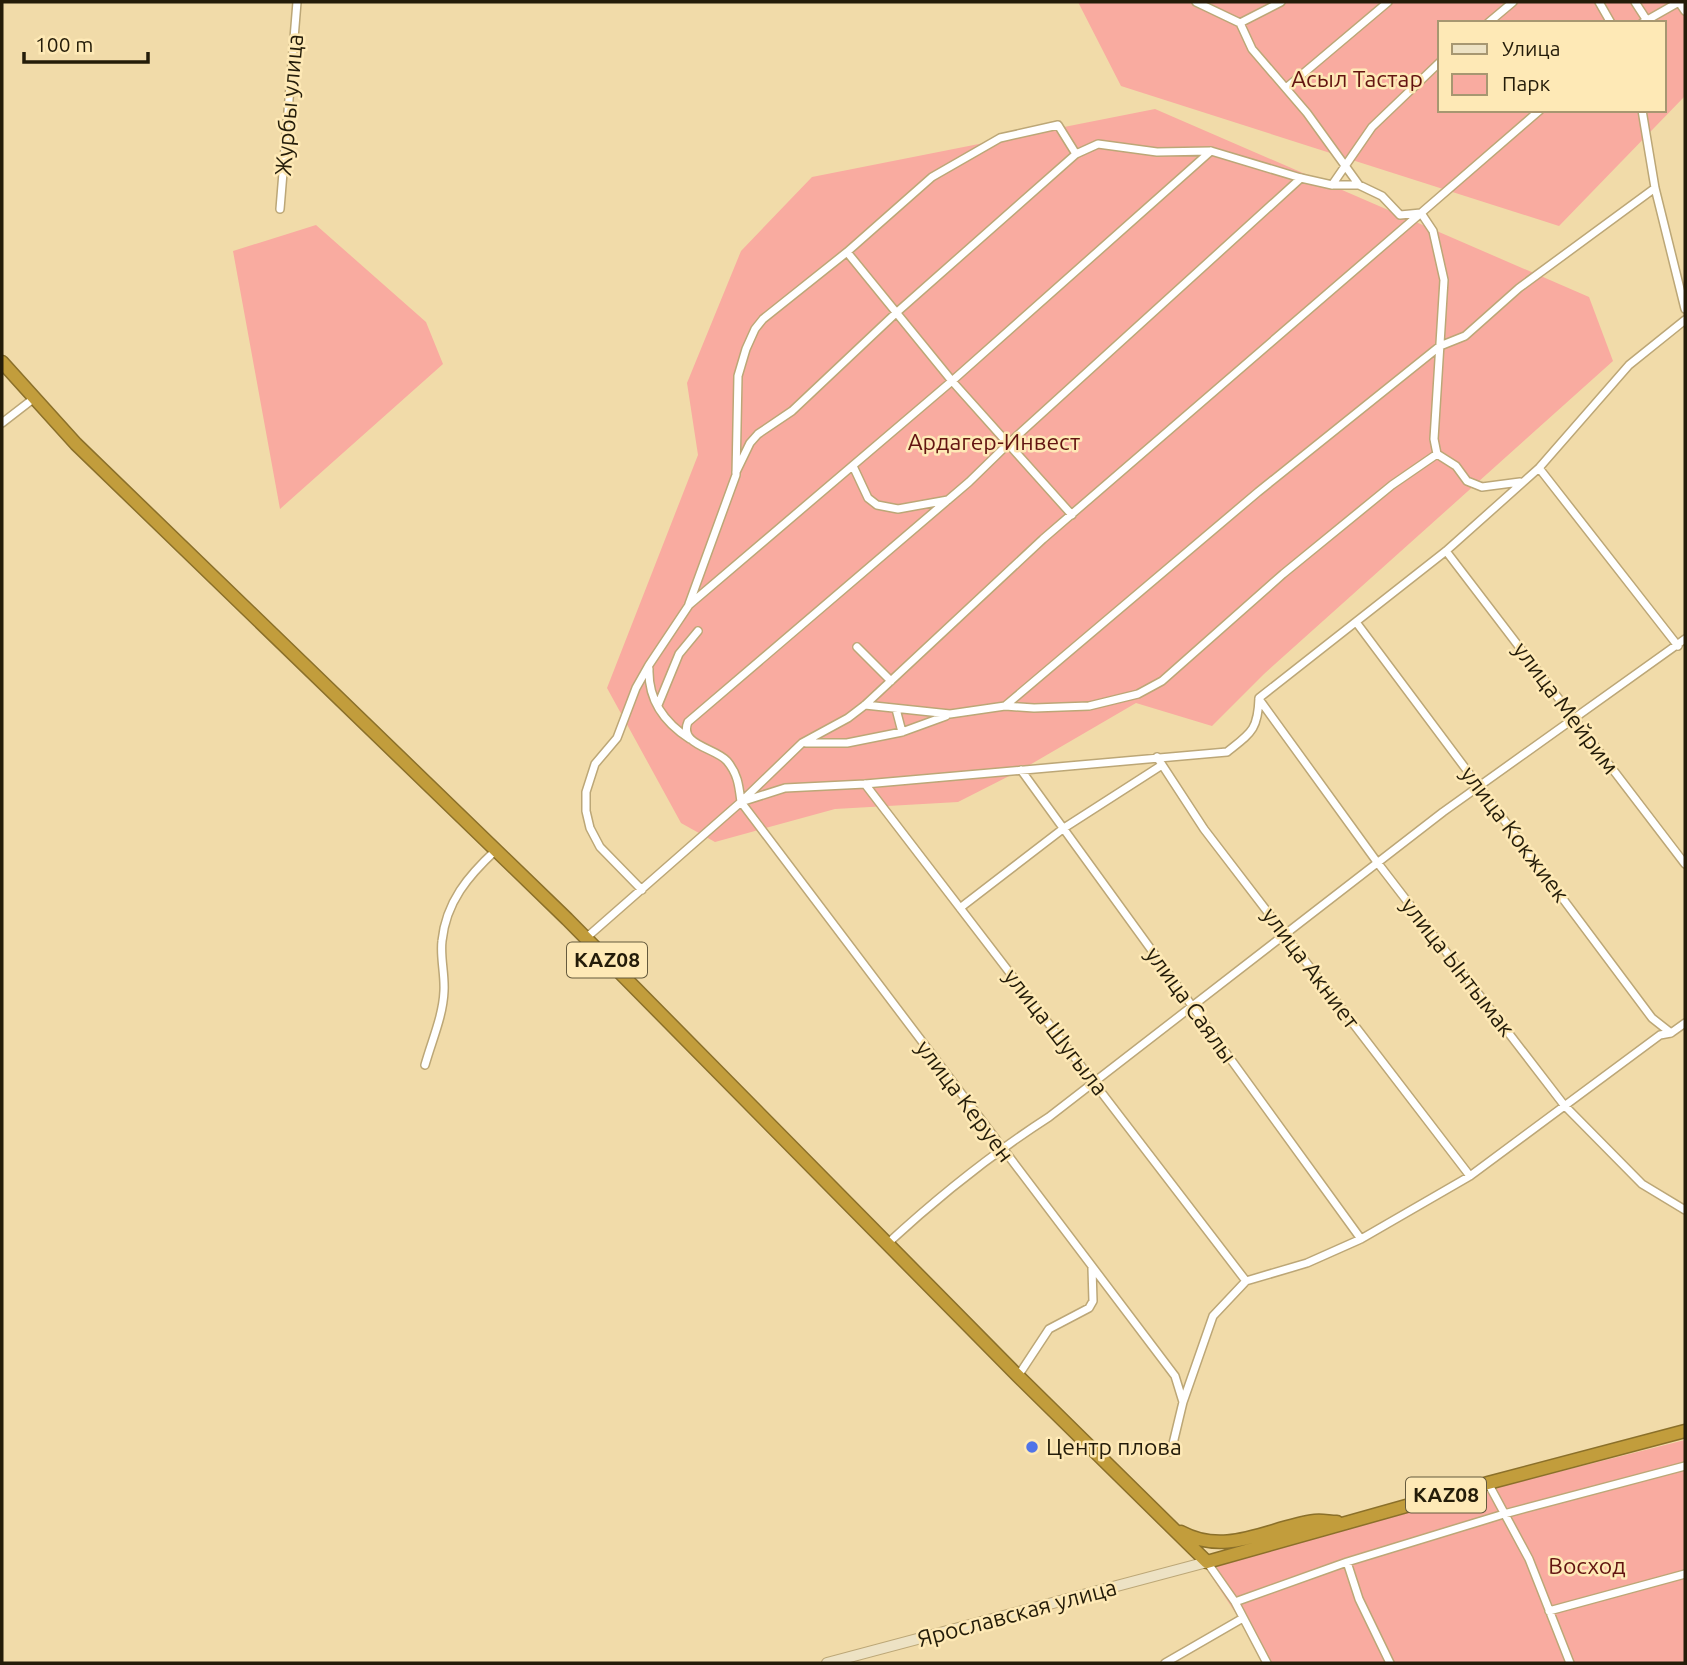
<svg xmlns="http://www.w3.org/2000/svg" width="1687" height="1665" font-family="Ubuntu,sans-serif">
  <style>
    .green { fill: #f9aba0; fill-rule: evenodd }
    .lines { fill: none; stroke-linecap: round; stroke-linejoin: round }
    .street-casing { stroke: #bca777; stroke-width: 10 }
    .secondary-casing { stroke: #bca777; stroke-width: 12 }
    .highway-casing { stroke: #8b702a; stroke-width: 15 }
    .street { stroke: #fff; stroke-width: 7 }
    .secondary { stroke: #ede2c4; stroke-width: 10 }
    .highway { stroke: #c29d3c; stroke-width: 12 }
    .poi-dot { fill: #5074e8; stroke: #fee9b6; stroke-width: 2.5 }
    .labels { text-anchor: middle; stroke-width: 5; stroke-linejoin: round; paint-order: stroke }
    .shield { fill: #fee9b6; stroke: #655a3d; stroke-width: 2 }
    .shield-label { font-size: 21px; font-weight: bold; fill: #241c09 }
    .park-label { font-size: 23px; fill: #631411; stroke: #fee9b6 }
    .street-label { font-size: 23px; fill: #241c09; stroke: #fee9b6 }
    .poi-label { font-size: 23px; fill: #241c09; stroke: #fee9b6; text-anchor: start }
  </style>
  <rect width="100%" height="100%" fill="#f1dba9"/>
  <!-- green -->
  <path class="green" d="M1078 2H1685V96L1559 226 1121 86ZM1440 23H1664V110H1440Z
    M1155 109 1589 297 1613 361 1264 674 1212 726 1136 703 1021 770 958 802 835 809 715 842 681 823 607 688 698 455 687 383 741 251 812 177Z
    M316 225 426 322 443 364 280 509 233 251Z
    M1685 1440V1663H1263L1244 1626 1206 1568 1498 1487Z"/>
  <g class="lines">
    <defs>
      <path id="street" d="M1196 2 1240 23 1281 2
        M1599 2 1611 23
        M1635 2 1646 19
        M1679 2 1685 11
        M1240 23 1252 49 1307 113 1359 185
        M1488 23 1513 2
        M1642 23 1679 2
        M1286 88 1388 2
        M1642 110 1655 188 1685 309
        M1332 185 1372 127 1440 62
        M280 209 297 2
        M847 252 952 381 1072 515
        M2 423 33 399
        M1437 454 1434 439 1444 280 1433 231 1421 213 1540 110
        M853 466 868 498 877 505 898 509 948 500
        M1539 468 1678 646
        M1446 551 1685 864
        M689 604 736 475 738 376 746 349 755 329 763 319 847 252 932 177 1000 138 1058 125 1076 154
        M857 647 891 681
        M649 669C648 700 665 723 690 739
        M1259 699 1377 862 1564 1105 1642 1184 1685 1210
        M658 705 679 654 698 631
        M865 705 950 714 1005 706 1034 708 1089 706 1138 694 1162 681 1283 574 1392 485 1437 454 1456 466 1467 481 1482 487 1520 482
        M1005 706 1258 492 1440 346 1465 336 1519 288 1655 188
        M902 732 946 716
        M806 743H847L902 732 896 709
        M1157 757 1204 829 1470 1176
        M1021 770 1361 1239
        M865 784 1246 1281
        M744 799 802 743 848 718 865 705 1043 539 1421 213 1400 215 1382 196 1359 185H1332L1301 178 1211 151
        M642 890 600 847 590 828 586 811V792L595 764 617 738 636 688 649 665 689 605 952 381 1211 151 1157 152 1098 144 1076 154 896 313 792 411 758 434 750 443 736 472
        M960 908 1064 828 1162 765
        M586 938 741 802 785 788 865 784 1227 752C1251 733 1258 730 1259 698L1446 551 1539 468 1629 365 1685 320
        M1671 1033 1685 1023
        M425 1065C432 1040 443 1016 444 991 445 974 440 957 442 941 446 902 468 876 496 850
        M887 1244C938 1197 990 1155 1049 1117L1443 812 1685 639
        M1018 1376 1049 1329 1089 1308 1093 1301 1092 1268
        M1183 1402 1175 1376 741 802C739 786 738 774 727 761 716 748 678 745 688 722L969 482 1007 445 1301 178
        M1171 1452 1183 1402 1213 1316 1246 1281 1307 1263 1361 1239 1470 1176 1660 1035 1671 1033 1652 1018 1356 622
        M1488 1483 1529 1559 1570 1663
        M1207 1562 1235 1602 1267 1663
        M1347 1562 1359 1599 1390 1663
        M1235 1602 1347 1562 1504 1514 1685 1466
        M1549 1611 1685 1574
        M1165 1663 1243 1618"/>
      <path id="secondary" d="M827 1663 1207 1562"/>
      <path id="highway" d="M2 362 76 444 567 919 1018 1376 1207 1562 1488 1483 1685 1431
        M1181 1532C1227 1557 1269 1527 1315 1521 1322 1520 1330 1522 1337 1522"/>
    </defs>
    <!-- street casing -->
    <use href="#street" class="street-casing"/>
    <!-- secondary casing -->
    <use href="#secondary" class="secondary-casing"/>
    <!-- highway casing -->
    <use href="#highway" class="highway-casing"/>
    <!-- street -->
    <use href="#street" class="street"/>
    <!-- secondary -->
    <use href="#secondary" class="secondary"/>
    <!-- highway -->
    <use href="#highway" class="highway"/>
  </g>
  <!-- markers -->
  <circle class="poi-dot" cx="1032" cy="1447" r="7"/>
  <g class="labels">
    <!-- shield labels -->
    <g class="shield">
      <rect x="567" y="942.5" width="80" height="35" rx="5"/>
      <rect x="1406" y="1477.5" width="80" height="35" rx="5"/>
    </g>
    <g class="shield-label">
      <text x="607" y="967">KAZ08</text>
      <text x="1446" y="1502">KAZ08</text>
    </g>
    <!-- park labels -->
    <g class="park-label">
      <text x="1357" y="87">Асыл Тастар</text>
      <text x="994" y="450">Ардагер-Инвест</text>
      <text x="1587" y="1574">Восход</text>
    </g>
    <!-- street labels -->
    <g class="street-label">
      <text transform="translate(289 105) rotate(-85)" y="8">Журбы улица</text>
      <text transform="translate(1566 708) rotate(53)" y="8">улица Мейрим</text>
      <text transform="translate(1515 834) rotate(53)" y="8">улица Кокжиек</text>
      <text transform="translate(1458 967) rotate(52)" y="8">улица Ынтымак</text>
      <text transform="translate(1311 968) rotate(53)" y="8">улица Акниет</text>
      <text transform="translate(1191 1005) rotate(54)" y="8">улица Саялы</text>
      <text transform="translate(1056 1032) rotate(52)" y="8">улица Шугыла</text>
      <text transform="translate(965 1101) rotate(53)" y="8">улица Керуен</text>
      <text transform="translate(1017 1613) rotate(-15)" y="8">Ярославская улица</text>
    </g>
    <!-- poi labels -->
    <g class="poi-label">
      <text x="1046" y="1455">Центр плова</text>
    </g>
  </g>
  <!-- border -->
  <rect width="1687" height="1665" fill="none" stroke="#241c09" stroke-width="7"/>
  <!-- legend -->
  <rect x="1438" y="21" width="228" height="91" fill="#fee9b6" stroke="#a79771" stroke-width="2"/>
  <rect x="1452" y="44" width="35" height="10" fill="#ede2c4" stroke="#a79771" stroke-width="2"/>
  <text x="1502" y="56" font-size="21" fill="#241c09">Улица</text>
  <rect x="1452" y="74" width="35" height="21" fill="#f9aba0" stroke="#a79771" stroke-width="2"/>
  <text x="1502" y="91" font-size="21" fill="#241c09">Парк</text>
  <!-- scale -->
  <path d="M24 52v10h124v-10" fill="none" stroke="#241c09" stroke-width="3.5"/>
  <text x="35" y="52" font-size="21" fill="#241c09" stroke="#fee9b6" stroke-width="5" paint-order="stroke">100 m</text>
</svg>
